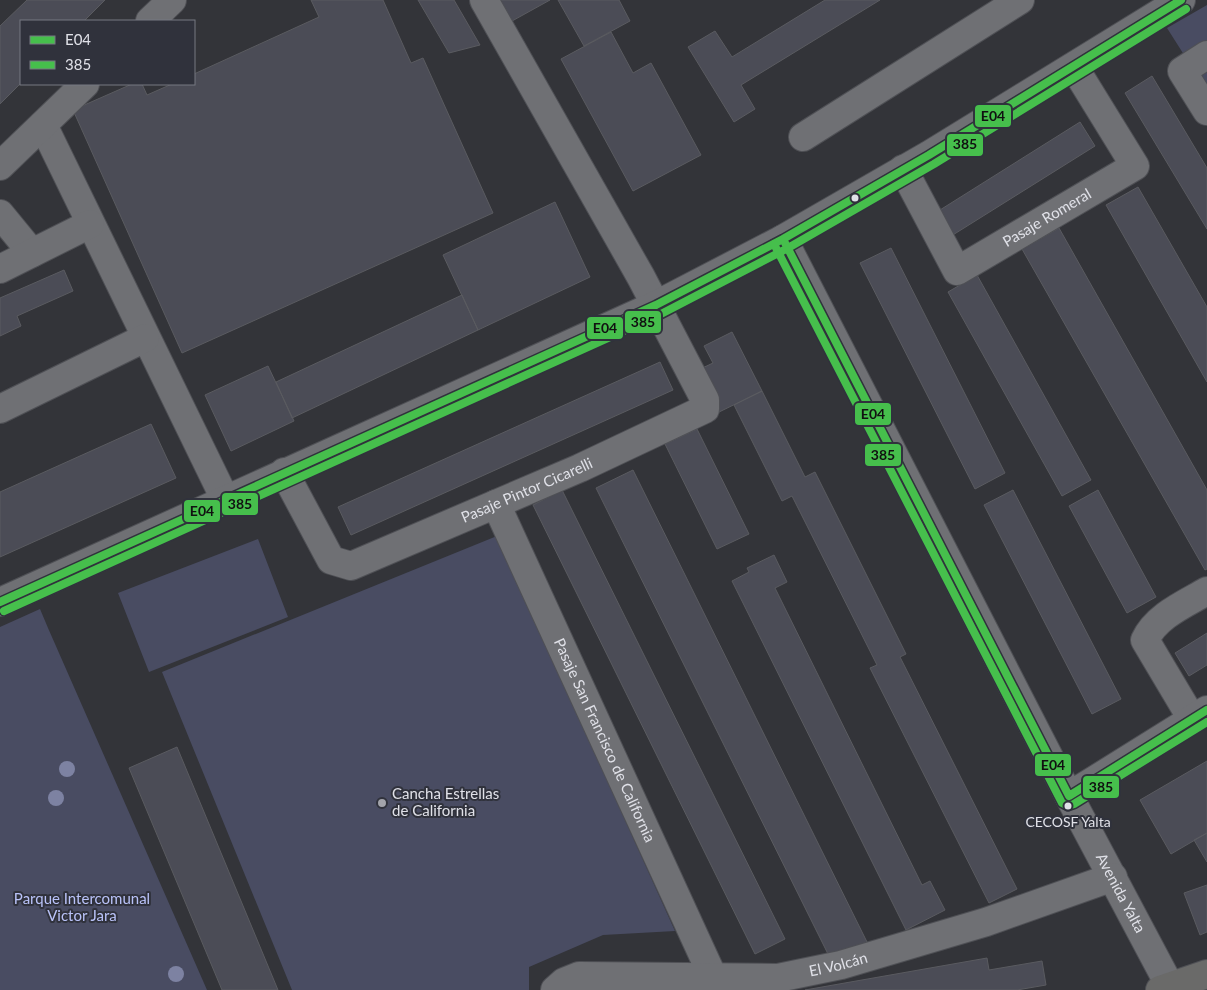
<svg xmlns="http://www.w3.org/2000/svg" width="1207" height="990" font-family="Lato,sans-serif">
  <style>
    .green { fill: #494c62 }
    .building { fill: #4b4c56; stroke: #5a5b60 }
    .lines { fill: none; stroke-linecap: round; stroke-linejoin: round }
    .minor-casing { stroke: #4f5055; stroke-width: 30 }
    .major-casing { stroke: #4f5055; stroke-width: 30 }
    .minor { stroke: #6f7074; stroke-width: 28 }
    .major { stroke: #6a6a69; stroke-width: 28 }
    .bus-1-casing { stroke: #30323c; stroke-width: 11 }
    .bus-2-casing { stroke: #30323c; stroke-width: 11 }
    .bus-1 { stroke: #46bf4c; stroke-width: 8 }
    .bus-2 { stroke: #46bf4c; stroke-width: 8 }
    .tree { fill: #7d82a2 }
    .bus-dot { fill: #e0e1e8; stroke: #30323c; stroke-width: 2 }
    .poi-dot { fill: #a3a4ab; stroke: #30323c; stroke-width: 2 }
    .labels { text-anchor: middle; stroke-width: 4; stroke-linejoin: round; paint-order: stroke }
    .bus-label { font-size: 14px; fill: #e0e1e8; stroke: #30323c }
    .street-label { font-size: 15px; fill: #e0e1e8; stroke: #30323c }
    .poi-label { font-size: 15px; fill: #e0e1e8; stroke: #30323c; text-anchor: start }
    .park-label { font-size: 15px; fill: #b9c2f8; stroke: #30323c }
    .line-badge { stroke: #30323c; stroke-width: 2 }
    .pale-badge-label { font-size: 14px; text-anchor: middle; font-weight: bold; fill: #111 }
  </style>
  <rect width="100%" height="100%" fill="#333439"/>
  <!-- green -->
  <path class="green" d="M1207 5V91L1167 28Z
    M497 536 675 931 603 935 529 967V990H292L162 672Z
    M258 539 288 617 149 672 118 593Z
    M40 609 48 628 207 990H0V627Z"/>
  <!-- building -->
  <path class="building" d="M27 0H105L84 21H21V83L0 104V26Z
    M311 0H383L411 63 423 58 493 213 182 353 73 110 132 84H142L147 95 172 84H194V74L319 17Z
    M418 0H454L480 45 449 53Z
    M489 0H550L503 26Z
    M558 0H619L630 21 584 46Z
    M825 0H880L741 85 755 109 734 122 688 47 715 31 732 57Z
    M611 32 633 73 651 63 701 155 633 191 561 59Z
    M1152 76 1207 168V229L1125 93Z
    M1080 122 1095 146 948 238 932 215Z
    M1138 187 1207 307V382L1106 205Z
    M555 202 590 277 478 330 443 255Z
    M1059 228 1207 490V569L1205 570 1022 249Z
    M891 248 1005 473 975 489 860 263Z
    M64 270 73 291 17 316 21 326 0 336V298Z
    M977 275 1091 480 1062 496 948 292Z
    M462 295 478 330 292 418 276 382Z
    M732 332 762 391 715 414 694 372 713 363 704 346Z
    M660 362 673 390 351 535 338 507Z
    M268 366 294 421 231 451 205 395Z
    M762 391 805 477 815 472 906 654 900 657 1017 889 989 903 870 668 877 665 792 496 782 501 734 405Z
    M151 424 176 478 0 557V492Z
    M697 429 749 534 717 549 665 444Z
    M633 470 867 942 831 960 596 488Z
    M562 490 785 939 755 954 533 505Z
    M1013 490 1121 699 1092 714 984 505Z
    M1098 490 1156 597 1127 613 1069 506Z
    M774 555 787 582 775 588 922 885 930 881 945 910 906 930 732 581 749 572 747 568Z
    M1207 633V665L1189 676 1175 653Z
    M177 747 278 990H222L129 768Z
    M1207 761V833L1171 854 1140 800Z
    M1207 833V862L1194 840Z
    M1207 885V932L1200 935 1184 893Z
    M987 958 989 970 1042 961 1046 985 1017 990H805Z"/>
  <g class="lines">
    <defs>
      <g id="minor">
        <path d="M150 21 172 0"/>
        <path d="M1207 55 1182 71 1207 111"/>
        <path d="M43 125 225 499"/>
        <path d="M803 137 1020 0"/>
        <path d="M0 166 85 84"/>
        <path id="s1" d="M903 169 957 271 1135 166 1074 67"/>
        <path d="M0 214 32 253"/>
        <path id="s2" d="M783 239 1069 796 1172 990"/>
        <path d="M0 269 90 224"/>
        <path d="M0 409 145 338"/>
        <path id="s3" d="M284 472 331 560 351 566 580 468 705 409V400L641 277 484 0"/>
        <path id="s4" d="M496 504 713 977"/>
        <path d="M0 602 656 305 783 239 929 155 1181 0"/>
        <path d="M1192 719 1145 640C1156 616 1185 604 1207 591"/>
        <path d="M1069 796 1207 710"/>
        <path id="s5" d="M555 990 564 982 579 976 778 978 841 965 986 922 1113 877"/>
      </g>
      <path id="major" d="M1160 990 1207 974"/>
    </defs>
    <!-- minor casing -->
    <use href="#minor" class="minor-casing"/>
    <!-- major casing -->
    <use href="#major" class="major-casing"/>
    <!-- minor -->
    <use href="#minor" class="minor"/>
    <!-- major -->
    <use href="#major" class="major"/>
    <defs>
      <path id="bus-1" d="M783 239 1069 796 1207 710
        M0 602 656 305 783 239 929 155 1181 0"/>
      <path id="bus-2" d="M774 244 1062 803 1068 806 1074 804 1207 722
        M4 611 661 314 788 248 934 164 1186 9"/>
    </defs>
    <!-- bus-1 casing -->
    <use href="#bus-1" class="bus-1-casing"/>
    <!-- bus-2 casing -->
    <use href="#bus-2" class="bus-2-casing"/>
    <!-- bus-1 -->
    <use href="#bus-1" class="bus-1"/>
    <!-- bus-2 -->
    <use href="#bus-2" class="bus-2"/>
  </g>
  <!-- trees -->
  <g class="tree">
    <circle cx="67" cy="769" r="8"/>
    <circle cx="56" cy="798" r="8"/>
    <circle cx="176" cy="974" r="8"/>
  </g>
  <!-- markers -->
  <g class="bus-dot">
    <circle cx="855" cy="198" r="4.5"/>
    <circle cx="1068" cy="806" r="4.5"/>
  </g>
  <circle class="poi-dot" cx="382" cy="803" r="5"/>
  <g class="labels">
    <!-- bus labels -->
    <g class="bus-label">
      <text x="1068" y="827">CECOSF Yalta</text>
    </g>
    <!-- street labels -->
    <g class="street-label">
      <text dy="5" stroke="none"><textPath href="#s1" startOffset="220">Pasaje Romeral</textPath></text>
      <text dy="5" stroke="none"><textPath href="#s3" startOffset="312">Pasaje Pintor Cicarelli</textPath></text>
      <text dy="5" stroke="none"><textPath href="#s4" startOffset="260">Pasaje San Francisco de California</textPath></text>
      <text dy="5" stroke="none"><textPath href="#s2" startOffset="736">Avenida Yalta</textPath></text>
      <text dy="5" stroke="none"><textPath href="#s5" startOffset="289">El Volcán</textPath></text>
    </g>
    <!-- poi labels -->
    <g class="poi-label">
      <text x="392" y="799">Cancha Estrellas<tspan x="392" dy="17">de California</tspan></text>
    </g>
    <!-- park labels -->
    <g class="park-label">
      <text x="82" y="904">Parque Intercomunal<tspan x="82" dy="17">Victor Jara</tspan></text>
    </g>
  </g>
  <g class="line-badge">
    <rect x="974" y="104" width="38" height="24" rx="5" fill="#46bf4c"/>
    <rect x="946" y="133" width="38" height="24" rx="5" fill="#46bf4c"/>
    <rect x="624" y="310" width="38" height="24" rx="5" fill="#46bf4c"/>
    <rect x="586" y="316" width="38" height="24" rx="5" fill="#46bf4c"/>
    <rect x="854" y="402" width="38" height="24" rx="5" fill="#46bf4c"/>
    <rect x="864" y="443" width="38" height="24" rx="5" fill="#46bf4c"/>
    <rect x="221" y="492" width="38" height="24" rx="5" fill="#46bf4c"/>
    <rect x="183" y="499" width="38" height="24" rx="5" fill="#46bf4c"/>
    <rect x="1034" y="753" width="38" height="24" rx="5" fill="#46bf4c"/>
    <rect x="1082" y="775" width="38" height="24" rx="5" fill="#46bf4c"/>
  </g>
  <g class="pale-badge-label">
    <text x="993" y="121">E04</text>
    <text x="965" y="149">385</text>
    <text x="643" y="327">385</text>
    <text x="605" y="333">E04</text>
    <text x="873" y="419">E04</text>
    <text x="883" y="460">385</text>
    <text x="240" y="509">385</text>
    <text x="202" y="516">E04</text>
    <text x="1053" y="770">E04</text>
    <text x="1101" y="792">385</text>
  </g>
  <!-- legend -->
  <rect x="20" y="20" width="175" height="65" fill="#30323c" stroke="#767881"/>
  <rect x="30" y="36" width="25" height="8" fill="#46bf4c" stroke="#767881"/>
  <text x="65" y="45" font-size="15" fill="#e0e1e8">E04</text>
  <rect x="30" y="61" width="25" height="8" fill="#46bf4c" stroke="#767881"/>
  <text x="65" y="70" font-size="15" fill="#e0e1e8">385</text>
</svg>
